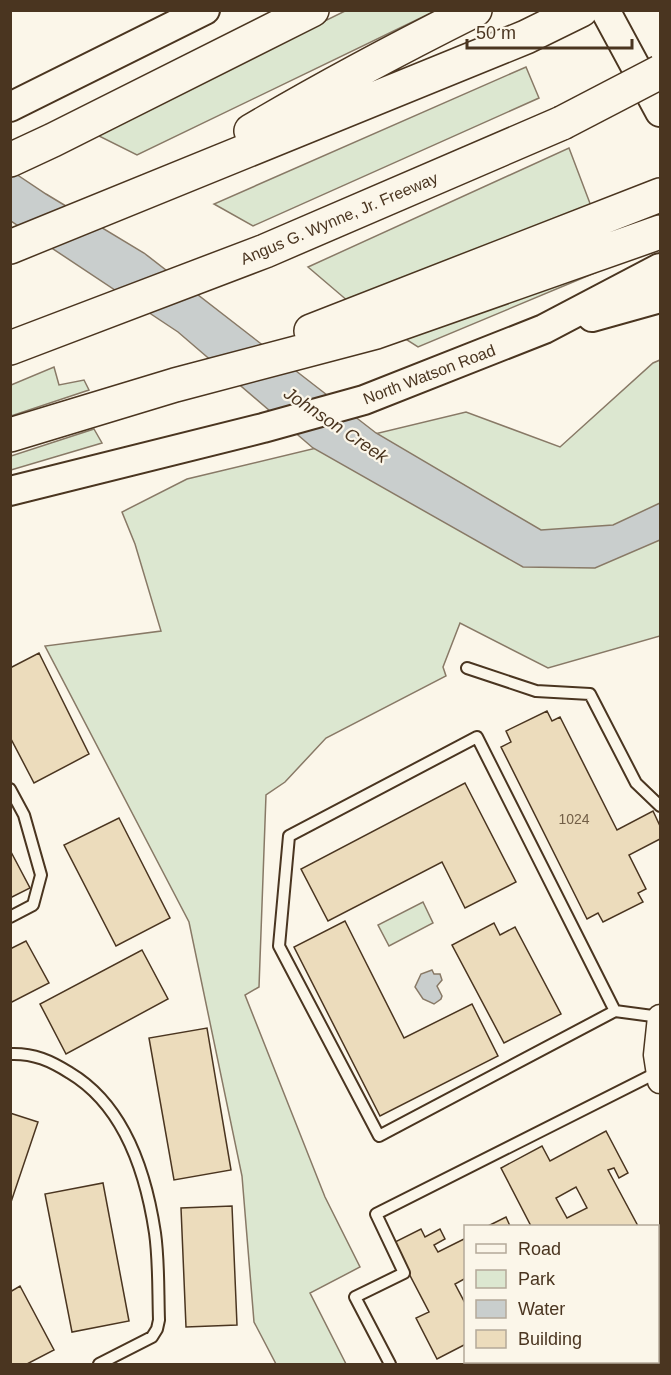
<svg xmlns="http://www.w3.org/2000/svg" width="671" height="1375" font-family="Helvetica,sans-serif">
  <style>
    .green { fill: #dce7d0; stroke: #887966; stroke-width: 1.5 }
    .water { fill: #c9cecd; stroke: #887966; stroke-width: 1.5 }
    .building { fill: #ecdcbc; stroke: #4a3520; stroke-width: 1.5; fill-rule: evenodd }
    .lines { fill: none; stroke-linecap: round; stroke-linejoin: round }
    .service-casing { stroke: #4a3520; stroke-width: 14 }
    .tertiary-casing { stroke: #4a3520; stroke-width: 27 }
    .secondary-casing { stroke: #4a3520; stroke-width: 32 }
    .motorway-casing { stroke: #4a3520; stroke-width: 36 }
    .service { stroke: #fbf6e9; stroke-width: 10 }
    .tertiary { stroke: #fbf6e9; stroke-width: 24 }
    .secondary { stroke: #fbf6e9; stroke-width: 28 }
    .motorway { stroke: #fbf6e9; stroke-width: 33 }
    .motorway-bridge-casing { stroke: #4a3520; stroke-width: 36; stroke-linecap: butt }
    .motorway-bridge { stroke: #fbf6e9; stroke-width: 33 }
    .labels { text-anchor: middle; stroke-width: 4.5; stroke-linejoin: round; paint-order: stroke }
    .number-label { font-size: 14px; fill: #725f47 }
    .street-label { font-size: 16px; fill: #4a3520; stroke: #fbf6e9 }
    .water-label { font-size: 18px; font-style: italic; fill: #4a3520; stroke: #fbf6e9 }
  </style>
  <rect width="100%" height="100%" fill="#fbf6e9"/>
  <!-- green -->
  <path class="green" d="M345 11H435L137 155 95 134Z
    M526 67 539 98 253 226 214 204Z
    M569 148 591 206 349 302 308 267Z
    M620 258 597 272 418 347 396 333Z
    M660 360V636L548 668 460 623 443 667 446 676 326 738 285 782 266 795 259 987 245 995 325 1197 360 1267 310 1293 346 1364H276L254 1322 242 1176 189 922 45 646 161 631 135 544 122 512 187 479 466 412 560 447 653 363Z
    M54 367 59 385 84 380 89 390 11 416V385Z
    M94 429 102 443 11 470V456Z
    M423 902 433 923 389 946 378 925Z"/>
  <!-- water -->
  <path class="water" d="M10 170 46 194 144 253 376 433 541 530 613 525 660 503V540L595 568 523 567 313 448 178 332 11 221Z
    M432 970 434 974H440L442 980 437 986 442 996 441 999 434 1004 423 999 415 987 421 974Z"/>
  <!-- building -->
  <path class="building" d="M39 653 89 754 34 783 10 737V668Z
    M547 711 552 721 560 717 617 830 653 811 660 826V839L629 855 646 889 638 893 643 902 603 922 598 913 587 919 501 747 511 742 506 731Z
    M465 783 516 882 465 908 442 862 328 921 301 869Z
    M119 818 170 918 116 946 64 845Z
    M10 850 30 888 10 898Z
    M345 921 404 1038 472 1004 498 1056 380 1116 294 947Z
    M494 923 500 935 515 927 561 1014 504 1043 452 945Z
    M26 941 49 983 10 1003V949Z
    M142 950 168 999 66 1054 40 1004Z
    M207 1028 231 1170 174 1180 149 1038Z
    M10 1113 38 1122 10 1205Z
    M606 1131 628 1173 619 1178 614 1168 608 1170 638 1226H531L501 1168 542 1146 550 1161ZM576 1187 587 1208 567 1218 556 1198Z
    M103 1183 129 1321 72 1332 45 1194Z
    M232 1206 237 1325 186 1327 181 1208Z
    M506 1217 510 1226H488Z
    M421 1229 425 1237 440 1229 445 1239 434 1245 438 1252 466 1238V1278L455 1284 466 1305V1344L437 1359 416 1318 429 1312 393 1243Z
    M20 1286 54 1350 27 1364H10V1292Z
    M489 1362H529L530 1364 534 1362H615L617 1364H490Z"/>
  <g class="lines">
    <defs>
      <path id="service" d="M467 668 536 691 590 694 636 783 660 806
        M10 789 24 815 41 875 33 905 10 917
        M615 1011 477 737 289 836 279 946 379 1136 615 1011 660 1017
        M10 1054C34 1053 51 1061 70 1073 125 1106 146 1173 155 1233 159 1261 158 1291 159 1320L157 1329 152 1337 99 1364
        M658 1349 660 1348
        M638 1362 639 1364
        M390 1364 355 1297 404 1273 376 1214 658 1072"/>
      <path id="tertiary" d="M660 1017 656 1055 660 1081"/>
      <path id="secondary" d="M605 10 660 112
        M10 107 205 10
        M592 317 660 298
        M10 491 263 428 364 400 544 329 660 268"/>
      <path id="motorway" d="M251 131C324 88 399 48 475 10
        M10 160 53 140 312 10
        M10 247 526 37 581 10
        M311 331 660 195
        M10 348 265 251 562 123
        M10 435 175 385 376 332 660 232"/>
    </defs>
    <!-- service casing -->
    <use href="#service" class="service-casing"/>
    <!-- tertiary casing -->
    <use href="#tertiary" class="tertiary-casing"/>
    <!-- secondary casing -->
    <use href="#secondary" class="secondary-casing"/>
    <!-- motorway casing -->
    <use href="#motorway" class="motorway-casing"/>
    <!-- service -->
    <use href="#service" class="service"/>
    <!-- tertiary -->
    <use href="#tertiary" class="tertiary"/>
    <!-- secondary -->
    <use href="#secondary" class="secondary"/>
    <!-- motorway -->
    <use href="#motorway" class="motorway"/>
    <defs>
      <path id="motorway-bridge" d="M562 123 660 72"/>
    </defs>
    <!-- motorway-bridge casing -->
    <use href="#motorway-bridge" class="motorway-bridge-casing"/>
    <!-- motorway-bridge -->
    <use href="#motorway-bridge" class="motorway-bridge"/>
  </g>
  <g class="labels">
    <!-- number labels -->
    <g class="number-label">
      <text x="574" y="824">1024</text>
    </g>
    <!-- street labels -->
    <g class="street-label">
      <text transform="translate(339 218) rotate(-23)" y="6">Angus G. Wynne, Jr. Freeway</text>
      <text transform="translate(429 374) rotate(-21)" y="6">North Watson Road</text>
    </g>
    <!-- water labels -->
    <g class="water-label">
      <text transform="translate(336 425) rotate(34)" y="6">Johnson Creek</text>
    </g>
  </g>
  <!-- border -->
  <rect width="671" height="1375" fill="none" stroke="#4a3520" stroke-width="24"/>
  <!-- legend -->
  <rect x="464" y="1225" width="195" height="138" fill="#fbf6e9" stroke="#b4a999" stroke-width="1.5"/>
  <rect x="476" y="1244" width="30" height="9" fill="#fbf6e9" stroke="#b4a999" stroke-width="1.5"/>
  <text x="518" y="1255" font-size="18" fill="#4a3520">Road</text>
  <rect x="476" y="1270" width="30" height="18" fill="#dce7d0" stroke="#b4a999" stroke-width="1.5"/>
  <text x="518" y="1285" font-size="18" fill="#4a3520">Park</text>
  <rect x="476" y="1300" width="30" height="18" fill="#c9cecd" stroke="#b4a999" stroke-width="1.5"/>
  <text x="518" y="1315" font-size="18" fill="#4a3520">Water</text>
  <rect x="476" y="1330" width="30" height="18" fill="#ecdcbc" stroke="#b4a999" stroke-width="1.5"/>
  <text x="518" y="1345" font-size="18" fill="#4a3520">Building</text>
  <!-- scale -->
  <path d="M467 39v9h165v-9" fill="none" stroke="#4a3520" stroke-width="3"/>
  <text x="476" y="39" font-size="18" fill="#4a3520" stroke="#fbf6e9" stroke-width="4.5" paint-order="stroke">50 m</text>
</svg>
